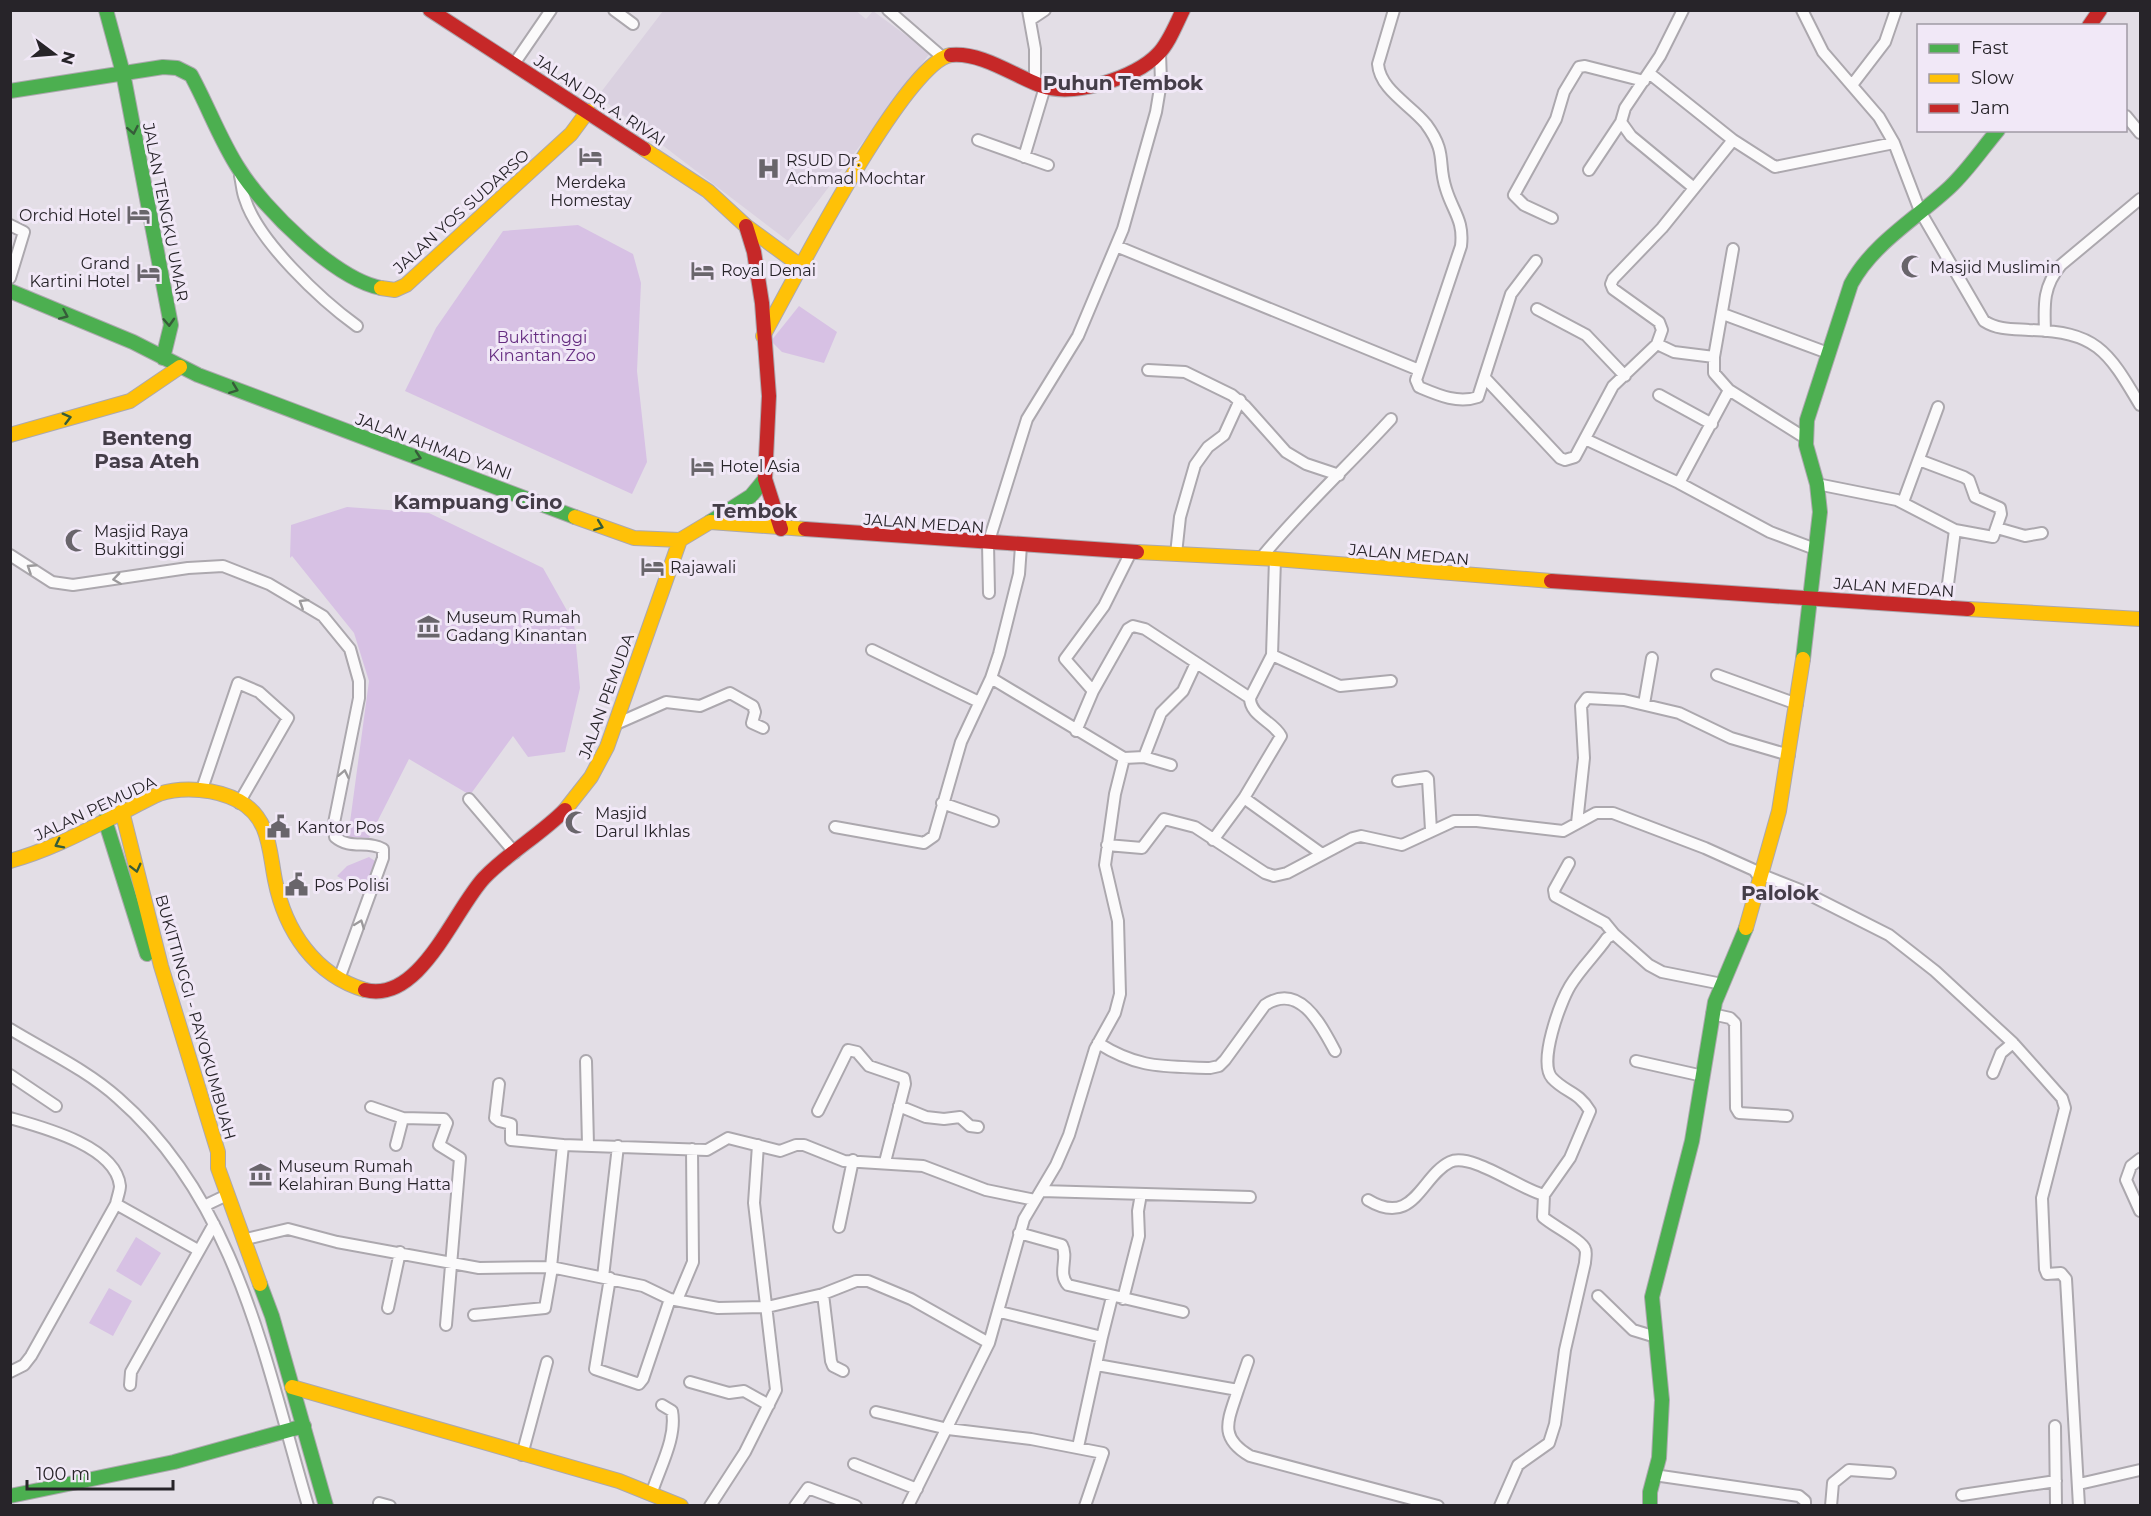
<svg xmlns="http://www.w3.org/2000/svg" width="2151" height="1516" font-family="Montserrat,sans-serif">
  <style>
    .built { fill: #dad1e0 }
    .green { fill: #d7c1e4 }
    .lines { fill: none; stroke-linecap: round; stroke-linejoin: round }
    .street-casing { stroke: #aca8ae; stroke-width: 14 }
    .fast-casing { stroke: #aca8ae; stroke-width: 16 }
    .slow-casing { stroke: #aca8ae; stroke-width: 16 }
    .jam-casing { stroke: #aca8ae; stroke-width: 16 }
    .street { stroke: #fbfafb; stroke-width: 10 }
    .fast { stroke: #4caf50; stroke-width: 14 }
    .slow { stroke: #ffc107; stroke-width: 14 }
    .jam { stroke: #c62828; stroke-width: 14 }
    .oneway { stroke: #365c39 }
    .oneway2 { stroke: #9c9a9c }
    .labels { text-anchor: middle; stroke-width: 6; stroke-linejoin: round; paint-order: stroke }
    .street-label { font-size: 16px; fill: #272429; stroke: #f1e8f7 }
    .poi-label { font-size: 16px; fill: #272429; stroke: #f1e8f7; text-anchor: start }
    .park-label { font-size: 16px; fill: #662d81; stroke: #f1e8f7 }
    .quarter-label { font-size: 20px; font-weight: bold; fill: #443d48; stroke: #f1e8f7 }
  </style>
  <rect width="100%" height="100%" fill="#e3dee6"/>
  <!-- built -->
  <path class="built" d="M855 10 866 19 873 11 930 53 788 241 598 96 663 11Z"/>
  <!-- green -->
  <path class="green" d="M578 225 633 254 641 283 637 371 647 462 632 494 405 391 436 328 503 231Z
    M799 306 837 332 824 363 782 352 771 341Z
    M347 507 429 513 543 568 574 623 580 688 565 752 528 757 513 736 470 795 409 759 369 838 348 837 369 681 354 633 292 556 290 558 291 525Z
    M369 857 375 861 365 888 358 889 337 876 347 866Z
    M136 1237 161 1253 141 1286 116 1271Z
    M109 1288 132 1301 113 1336 89 1323Z"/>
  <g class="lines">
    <defs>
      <path id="street" d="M614 10 633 24
        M888 10 941 56
        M1028 10 1035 49V84
        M1394 10 1378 64C1380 90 1411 105 1426 124 1448 154 1437 162 1446 189 1453 212 1464 220 1461 246L1416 380 1419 387C1438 395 1458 404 1478 397L1511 294 1536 261
        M1683 10 1660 56 1625 108 1621 122 1631 136 1694 188
        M1802 10 1823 52 1879 117 1894 143 1920 211 1984 321C1998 330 2013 329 2029 330 2096 332 2107 349 2140 405
        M1030 20 1045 10
        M514 64 551 10
        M1649 73 1733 140 1775 167 1894 143
        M1852 85 1885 42 1896 10
        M2126 116 2140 133
        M978 140 1048 165
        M1024 157 1045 87
        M1589 170 1621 122
        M240 176C242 184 242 192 245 199 258 241 321 300 357 326
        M1552 218 1524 205 1514 195 1556 119 1564 92 1579 67 1585 66 1644 81
        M10 225 24 232 10 278
        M1116 246 1419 370
        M1733 249 1714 357V373L1729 390 1807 439
        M1537 309 1586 335 1625 376
        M1723 314 1828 353
        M2045 331C2044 304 2043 286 2061 265L2140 199
        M1657 344 1674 352 1714 357
        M1148 370 1185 372 1232 395 1245 406 1286 452 1306 464 1339 475
        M1485 378 1560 458 1565 460 1575 457 1613 386 1657 344 1662 330 1659 322 1613 289 1611 284 1613 279 1662 228 1733 140
        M1659 395 1712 424
        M1585 439 1679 483 1770 532 1815 549
        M1679 483 1729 390
        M1817 484 1897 500 1955 530 1993 537 2001 514 2000 508 1975 497 1969 480 1964 477 1919 460
        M1903 502 1938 407
        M1997 528 2025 536 2042 533
        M1176 554 1180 517 1195 465 1208 447 1224 435 1240 400
        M10 555 52 582 73 585 188 568 223 566 269 584 323 616 350 649 359 681V698L334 823 335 837C350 850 367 840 383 849V858L339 979
        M1261 558C1301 509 1348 466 1391 419
        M989 593 988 544 1027 419 1078 336 1123 229 1156 112 1161 82 1160 53
        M1945 607 1955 530
        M872 650 979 702
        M1272 655 1340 686 1391 681
        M1717 675 1797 704
        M1093 691 1065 659 1104 606 1131 552
        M1644 704 1652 658
        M616 724 666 702 700 706 730 693 753 706 755 712 752 723 763 728
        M1076 731 1093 691 1128 629 1133 626 1145 629 1250 698
        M1144 757 1161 713 1183 691 1196 663
        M1124 758 1144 757 1171 765
        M1398 781 1426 777 1428 779 1431 830
        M202 789 238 683 259 692 288 718 239 803
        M1244 798 1322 854
        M469 799 515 853
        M942 803 993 821
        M1577 823 1584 758 1581 706 1587 698 1624 700 1679 713 1731 738 1789 755
        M835 827 924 843 934 836 961 742 991 678 999 654 1019 574 1021 546
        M1213 840 1244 798 1281 736C1273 721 1250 716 1250 698L1272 655 1275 559
        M1107 845 1142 848 1164 819 1195 827 1265 873 1274 876 1287 873 1353 838 1361 836 1402 845 1454 821H1477L1563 831 1596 813H1613L1705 848 1754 870 1761 880
        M1569 863 1554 890 1555 896 1605 923 1614 934
        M1762 875 1800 890 1889 935 1935 971 2013 1043 2062 1098 2065 1108 2042 1198 2045 1269 2047 1274 2061 1273 2066 1279 2079 1506
        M1712 1014 1730 1018 1735 1023 1736 1108 1739 1113 1787 1116
        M10 1029C46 1051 87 1070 118 1098 237 1202 265 1361 308 1506
        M1098 1043C1139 1069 1163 1066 1210 1068L1219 1066 1225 1060 1265 1005C1300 982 1321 1025 1335 1051
        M586 1061 588 1145
        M1636 1061 1703 1076
        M1993 1073 2001 1053 2013 1043
        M10 1075 56 1106
        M499 1084 495 1118 499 1121 511 1124V1140L563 1145
        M899 1106 926 1117 944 1119 960 1117 970 1126 978 1127
        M371 1107 403 1118 444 1119 447 1123 439 1145 460 1158 446 1325
        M818 1111 848 1050 857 1052 869 1066 904 1078 905 1084 885 1162
        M10 1118C42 1127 116 1146 120 1186 120 1191 117 1198 116 1204L31 1356 24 1365 10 1372
        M396 1145 403 1118
        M2140 1159 2131 1166 2126 1180 2140 1211
        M1041 1191 1250 1197
        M1368 1200C1414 1228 1421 1176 1450 1162 1471 1152 1520 1189 1544 1195
        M116 1204 198 1250
        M204 1206 227 1195
        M839 1227 853 1160
        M1019 1233 1062 1245C1069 1258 1057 1273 1068 1285L1183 1312
        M246 1239 288 1229 337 1242 479 1268 551 1267 563 1145 707 1150 728 1138 780 1151 796 1145H804L844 1161 923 1166 986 1190 1035 1200
        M551 1267 643 1286 670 1299 718 1308 767 1307 823 1294 856 1281H868L911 1299 989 1343
        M603 1277 618 1146
        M610 1278 595 1369 639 1384 643 1379 670 1299
        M823 1294 831 1361 833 1366 843 1371
        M1598 1296 1633 1330 1656 1337
        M1123 1299 1139 1236 1138 1211 1141 1194
        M677 1300 693 1262 692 1149
        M388 1308 400 1252
        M1000 1312 1102 1337 1078 1447
        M474 1315 545 1308 552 1268
        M1102 1337 1112 1297
        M1097 1365 1238 1390C1228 1421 1218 1437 1250 1456L1438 1506
        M690 1382 729 1393 744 1391 769 1405
        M130 1385 131 1372 214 1224
        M1238 1390 1248 1361
        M876 1412 948 1429 1031 1439 1103 1453 1085 1506
        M2055 1426 2056 1506
        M522 1455 547 1362
        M854 1464 917 1489
        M1654 1475 1799 1496 1805 1501V1506
        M2079 1484 2140 1470
        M652 1492C660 1467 677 1437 672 1411L662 1405
        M1962 1495 2056 1481
        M379 1503 390 1506
        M710 1506 745 1452 776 1390 754 1203 758 1145
        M795 1506 808 1488 856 1506
        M908 1506 989 1343 1024 1219 1056 1165 1069 1135 1095 1049 1115 1013 1120 994 1118 921 1105 865 1115 794 1124 758 991 678
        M1500 1506 1518 1465 1549 1443 1555 1424 1565 1350 1585 1263C1585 1259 1587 1252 1585 1249 1582 1240 1553 1226 1543 1217L1544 1195 1570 1158 1590 1111C1578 1091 1566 1093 1552 1078 1538 1062 1560 1003 1570 986 1580 969 1596 954 1607 938L1614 934 1649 965 1662 972 1722 984
        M1831 1506 1833 1483 1849 1470 1890 1473"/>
      <path id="fast" d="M106 10 123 73 171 325 163 358
        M10 91 163 67 177 68 191 75C208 106 220 140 239 169 264 209 335 279 381 288
        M10 291 133 342 198 375 575 517
        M710 522 751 496 765 479
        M1803 659 1820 512 1817 484 1806 445 1807 420 1851 284C1873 243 1917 218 1950 187 1968 170 1982 149 1998 130
        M105 820 147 954
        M260 1284 272 1316 326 1506
        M10 1496 174 1462 304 1426
        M1650 1506V1492L1659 1458 1662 1400 1652 1297 1692 1141 1715 1002 1746 928"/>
      <path id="slow" d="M644 149 708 191 746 226 802 267
        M381 288 395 290 406 285 571 134 588 111
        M763 336C790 288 905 61 951 55
        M10 435 130 401 180 367
        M575 517 634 538 680 540
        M1137 552 1275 559 1551 581
        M1968 609 2140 619
        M565 810 591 777 607 747 680 540 710 522 805 529
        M122 811 161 966 218 1152V1168L260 1284
        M10 861C50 850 85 831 123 812 134 807 147 799 159 794 183 786 217 789 239 801 270 818 269 850 275 880 285 931 315 975 365 990
        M1746 928 1779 811 1803 659
        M292 1387 619 1481 681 1506"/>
      <path id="jam" d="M430 10 644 149
        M2089 26 2100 10
        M951 55C982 52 1014 76 1042 86 1074 97 1136 78 1158 54 1169 43 1176 24 1183 10
        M746 226 754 252 762 303 769 396 765 479 781 529
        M805 529 1137 552
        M1551 581 1968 609
        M365 990C420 1004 454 910 484 878 508 853 540 835 565 810"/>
    </defs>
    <!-- street casing -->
    <use href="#street" class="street-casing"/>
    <!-- fast casing -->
    <use href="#fast" class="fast-casing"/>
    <!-- slow casing -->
    <use href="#slow" class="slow-casing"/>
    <!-- jam casing -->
    <use href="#jam" class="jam-casing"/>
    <!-- street -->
    <use href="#street" class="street"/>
    <!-- fast -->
    <use href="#fast" class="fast"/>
    <!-- slow -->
    <use href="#slow" class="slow"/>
    <!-- jam -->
    <use href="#jam" class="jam"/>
  </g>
  <!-- one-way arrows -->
  <defs><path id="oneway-chevron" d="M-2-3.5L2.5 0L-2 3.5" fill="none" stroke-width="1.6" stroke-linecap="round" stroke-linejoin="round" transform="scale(1.5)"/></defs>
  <g class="oneway">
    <use href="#oneway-chevron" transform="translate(133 130) rotate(79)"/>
    <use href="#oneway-chevron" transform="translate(64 315) rotate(24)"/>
    <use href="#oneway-chevron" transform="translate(169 322) rotate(87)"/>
    <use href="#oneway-chevron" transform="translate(234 389) rotate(21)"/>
    <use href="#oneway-chevron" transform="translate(67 418) rotate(-15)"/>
    <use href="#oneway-chevron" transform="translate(417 457) rotate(19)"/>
    <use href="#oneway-chevron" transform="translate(599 526) rotate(21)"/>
    <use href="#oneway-chevron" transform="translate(59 844) rotate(153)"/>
    <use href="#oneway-chevron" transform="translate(136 868) rotate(76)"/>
  </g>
  <g class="oneway2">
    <use href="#oneway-chevron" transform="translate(31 568) rotate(-147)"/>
    <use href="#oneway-chevron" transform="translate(117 579) rotate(172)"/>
    <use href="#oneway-chevron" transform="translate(303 603) rotate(-148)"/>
    <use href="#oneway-chevron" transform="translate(344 774) rotate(-78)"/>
    <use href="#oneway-chevron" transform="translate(360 924) rotate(-69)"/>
  </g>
  <!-- icons -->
  <defs>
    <symbol id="hotel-bare" viewBox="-9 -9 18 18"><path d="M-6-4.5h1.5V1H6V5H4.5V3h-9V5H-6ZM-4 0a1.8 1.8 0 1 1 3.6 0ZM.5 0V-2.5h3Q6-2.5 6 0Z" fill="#69656b" stroke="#f1e8f7" stroke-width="2.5" paint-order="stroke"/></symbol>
    <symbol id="hospital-bare" viewBox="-9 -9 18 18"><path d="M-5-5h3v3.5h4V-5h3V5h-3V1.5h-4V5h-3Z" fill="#69656b" stroke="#f1e8f7" stroke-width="2.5" paint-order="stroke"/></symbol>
    <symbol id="mosque-bare" viewBox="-9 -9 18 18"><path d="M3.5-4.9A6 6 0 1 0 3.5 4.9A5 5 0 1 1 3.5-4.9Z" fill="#69656b" stroke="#f1e8f7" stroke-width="2.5" paint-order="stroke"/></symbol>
    <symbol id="museum-bare" viewBox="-9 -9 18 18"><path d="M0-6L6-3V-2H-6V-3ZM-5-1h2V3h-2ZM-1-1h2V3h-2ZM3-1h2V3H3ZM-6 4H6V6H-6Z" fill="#69656b" stroke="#f1e8f7" stroke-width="2.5" paint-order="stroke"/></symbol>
    <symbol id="civic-bare" viewBox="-9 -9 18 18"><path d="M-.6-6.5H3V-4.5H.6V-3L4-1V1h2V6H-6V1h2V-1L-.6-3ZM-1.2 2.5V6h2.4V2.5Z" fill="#69656b" stroke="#f1e8f7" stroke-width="2.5" paint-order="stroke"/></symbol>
  </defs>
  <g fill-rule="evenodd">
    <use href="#hotel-bare" x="574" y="140" width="33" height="33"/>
    <use href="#hospital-bare" x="752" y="152" width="33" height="33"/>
    <use href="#hotel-bare" x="122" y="198" width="33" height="33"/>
    <use href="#mosque-bare" x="1896" y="250" width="33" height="33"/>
    <use href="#hotel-bare" x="686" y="254" width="33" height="33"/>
    <use href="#hotel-bare" x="132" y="256" width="33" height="33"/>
    <use href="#hotel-bare" x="686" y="450" width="33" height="33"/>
    <use href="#mosque-bare" x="60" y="524" width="33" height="33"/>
    <use href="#hotel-bare" x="636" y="550" width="33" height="33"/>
    <use href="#museum-bare" x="412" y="610" width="33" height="33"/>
    <use href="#mosque-bare" x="560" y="806" width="33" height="33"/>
    <use href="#civic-bare" x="262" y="810" width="33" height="33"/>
    <use href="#civic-bare" x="280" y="868" width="33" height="33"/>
    <use href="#museum-bare" x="244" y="1158" width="33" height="33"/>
  </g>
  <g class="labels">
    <!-- street labels -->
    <g class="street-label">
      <text transform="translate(600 100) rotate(33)" y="6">JALAN DR. A. RIVAI</text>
      <text transform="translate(461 211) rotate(-42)" y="6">JALAN YOS SUDARSO</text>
      <text transform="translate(166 212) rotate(79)" y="6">JALAN TENGKU UMAR</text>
      <text transform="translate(434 446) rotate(20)" y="6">JALAN AHMAD YANI</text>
      <text transform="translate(924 523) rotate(4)" y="6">JALAN MEDAN</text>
      <text transform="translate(1409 554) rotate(5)" y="6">JALAN MEDAN</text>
      <text transform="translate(1894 587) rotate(4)" y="6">JALAN MEDAN</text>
      <text transform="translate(606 696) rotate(-70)" y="6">JALAN PEMUDA</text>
      <text transform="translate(95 808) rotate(-25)" y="6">JALAN PEMUDA</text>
      <text transform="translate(196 1017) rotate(74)" y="6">BUKITTINGGI - PAYOKUMBUAH</text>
    </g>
    <!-- poi labels -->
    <g class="poi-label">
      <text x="786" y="166">RSUD Dr.<tspan x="786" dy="18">Achmad Mochtar</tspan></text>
      <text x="591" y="188" text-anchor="middle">Merdeka<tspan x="591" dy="18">Homestay</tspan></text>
      <text x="121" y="221" text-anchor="end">Orchid Hotel</text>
      <text x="130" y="269" text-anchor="end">Grand<tspan x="130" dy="18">Kartini Hotel</tspan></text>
      <text x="1930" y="273">Masjid Muslimin</text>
      <text x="721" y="276">Royal Denai</text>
      <text x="720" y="472">Hotel Asia</text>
      <text x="94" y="537">Masjid Raya<tspan x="94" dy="18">Bukittinggi</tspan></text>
      <text x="670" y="573">Rajawali</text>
      <text x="446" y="623">Museum Rumah<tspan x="446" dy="18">Gadang Kinantan</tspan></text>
      <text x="595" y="819">Masjid<tspan x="595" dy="18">Darul Ikhlas</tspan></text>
      <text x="297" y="833">Kantor Pos</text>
      <text x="314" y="891">Pos Polisi</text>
      <text x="278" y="1172">Museum Rumah<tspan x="278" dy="18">Kelahiran Bung Hatta</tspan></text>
    </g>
    <!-- park labels -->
    <g class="park-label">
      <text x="542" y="343">Bukittinggi<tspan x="542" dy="18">Kinantan Zoo</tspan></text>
    </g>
    <!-- quarter labels -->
    <g class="quarter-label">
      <text x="1123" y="90">Puhun Tembok</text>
      <text x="147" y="445">Benteng<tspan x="147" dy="23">Pasa Ateh</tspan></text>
      <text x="478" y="509">Kampuang Cino</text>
      <text x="755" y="518">Tembok</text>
      <text x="1780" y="900">Palolok</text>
    </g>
  </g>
  <!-- border -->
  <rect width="2151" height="1516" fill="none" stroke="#272429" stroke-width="24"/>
  <!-- legend -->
  <rect x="1917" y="24" width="210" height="108" fill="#f1e8f7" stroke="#a09aa5" stroke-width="1.5"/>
  <rect x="1929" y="44" width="30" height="9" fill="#4caf50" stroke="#a09aa5" stroke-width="1.5"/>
  <text x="1971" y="54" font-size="18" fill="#272429">Fast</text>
  <rect x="1929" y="74" width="30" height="9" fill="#ffc107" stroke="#a09aa5" stroke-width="1.5"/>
  <text x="1971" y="84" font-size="18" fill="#272429">Slow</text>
  <rect x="1929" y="104" width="30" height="9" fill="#c62828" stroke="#a09aa5" stroke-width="1.5"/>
  <text x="1971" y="114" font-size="18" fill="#272429">Jam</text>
  <!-- north arrow -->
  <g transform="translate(54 54) rotate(106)" stroke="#f1e8f7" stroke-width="4.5" paint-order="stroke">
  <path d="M0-4.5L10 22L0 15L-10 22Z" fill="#272429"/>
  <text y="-9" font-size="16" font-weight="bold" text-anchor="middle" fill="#272429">N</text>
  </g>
  <!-- scale -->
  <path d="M27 1480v9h146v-9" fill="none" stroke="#272429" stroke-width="3"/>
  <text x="36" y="1480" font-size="18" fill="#272429" stroke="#f1e8f7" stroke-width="4.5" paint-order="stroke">100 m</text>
</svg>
